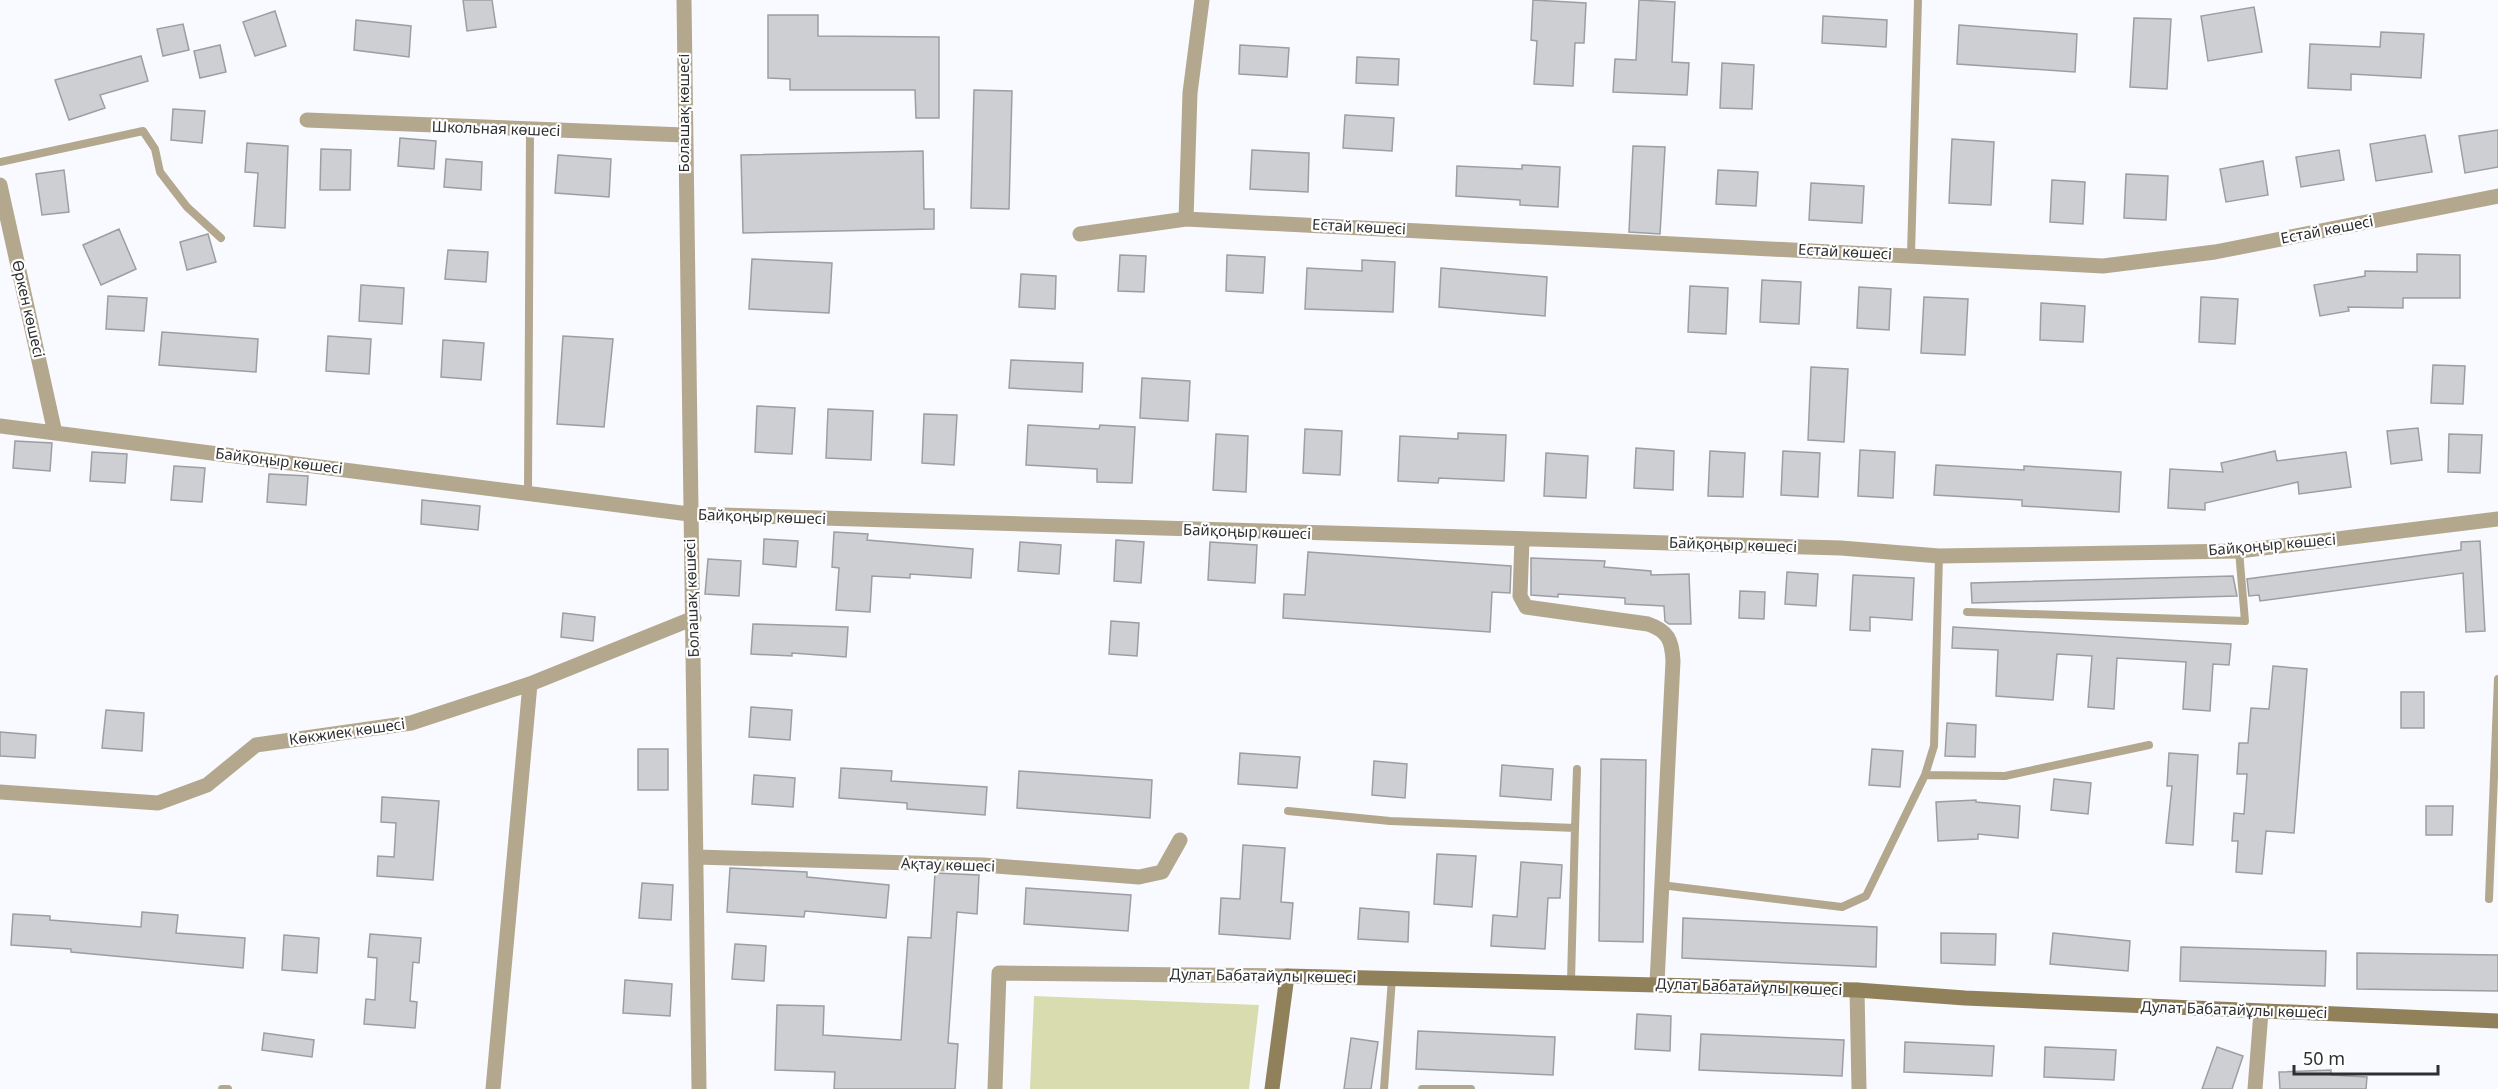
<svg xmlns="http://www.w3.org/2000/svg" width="2498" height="1089" font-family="'Noto Sans',sans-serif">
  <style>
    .green { fill: #d9dcaf }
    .building { fill: #cdcfd3; stroke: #9d9ea2; stroke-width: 1.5 }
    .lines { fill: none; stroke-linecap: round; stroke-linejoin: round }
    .lane { stroke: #b3a88e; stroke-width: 8 }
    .street { stroke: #b3a88e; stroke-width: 15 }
    .secondary { stroke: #91815a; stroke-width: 15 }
    .labels { text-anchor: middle; stroke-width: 4.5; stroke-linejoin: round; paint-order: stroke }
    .street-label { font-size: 15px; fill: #2e2f31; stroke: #fff }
  </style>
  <rect width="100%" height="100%" fill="#f9faff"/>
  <!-- green -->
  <path class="green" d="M1034 996 1259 1005 1249 1089H1030Z"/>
  <!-- building -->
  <path class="building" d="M463 0H492L496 27 467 31Z
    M1533 0 1586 3 1584 43H1575L1573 86 1534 84 1537 41 1531 40Z
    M1639 0 1675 2 1672 62 1689 63 1687 95 1613 92 1615 59 1636 60Z
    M2254 7 2262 52 2208 61 2201 16Z
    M275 11 286 46 255 56 243 22Z
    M768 15H818V36L939 37V118H916L915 90H790V79L768 78Z
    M1823 16 1887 20 1886 47 1822 43Z
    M2134 18 2171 19 2167 89 2130 87Z
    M356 20 411 26 409 57 354 50Z
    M183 24 189 50 163 56 157 29Z
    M1959 25 2077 34 2075 72 1957 64Z
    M2381 32 2424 34 2421 78 2351 74V90L2308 88 2310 44 2380 47Z
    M220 45 226 72 200 78 194 51Z
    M1240 45 1289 48 1287 77 1239 74Z
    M141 56 148 81 100 95 105 108 69 120 55 80Z
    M1357 57 1399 59 1398 85 1356 83Z
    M1722 63 1754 65 1752 109 1720 108Z
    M974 90 1012 91 1009 209 971 208Z
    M173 109 205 111 202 143 171 140Z
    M1345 115 1394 118 1392 151 1343 148Z
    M2498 130V167L2465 173 2459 136Z
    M2425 135 2432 172 2376 181 2370 144Z
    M400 138 436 141 434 169 398 166Z
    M1952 139 1994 142 1991 205 1949 203Z
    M247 143 288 146 285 228 254 226 258 173 245 172Z
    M1633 146 1665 147 1660 234 1629 232Z
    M321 149 351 150 350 190H320Z
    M1252 150 1309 153 1308 192 1250 189Z
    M2339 150 2344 180 2301 187 2296 157Z
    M923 151 924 209H934V229L743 233 741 155Z
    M558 155 611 159 609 197 555 193Z
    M446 159 482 162 481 190 444 187Z
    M2263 161 2268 195 2226 202 2220 169Z
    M1522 165 1560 167 1558 207 1520 205V200L1456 196 1457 166 1522 169Z
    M64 170 69 212 42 215 36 174Z
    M1718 170 1758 172 1756 206 1716 204Z
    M2126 174 2168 176 2166 220 2124 218Z
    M2052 180 2085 182 2083 224 2050 222Z
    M1811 183 1864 186 1862 223 1809 220Z
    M119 229 136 269 101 285 83 245Z
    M208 234 216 262 187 270 180 242Z
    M448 250 488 252 486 282 445 279Z
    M2417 254 2460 255V298H2403V308L2348 307 2349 311 2320 316 2314 285 2365 276V271L2417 272Z
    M1120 255 1146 256 1144 292 1118 291Z
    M1227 255 1265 257 1263 293 1226 291Z
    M752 259 832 263 829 313 749 309Z
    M1362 260 1395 262 1393 312 1305 309 1307 268 1362 271Z
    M1441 268 1547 277 1545 316 1439 307Z
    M1021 274 1056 276 1055 309 1019 307Z
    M1762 280 1801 282 1799 324 1760 322Z
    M361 285 404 288 402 324 359 321Z
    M1690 286 1728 288 1726 334 1688 332Z
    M1859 287 1891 289 1889 330 1857 328Z
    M108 296 147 298 144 331 106 329Z
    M1924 297 1968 299 1965 355 1921 353Z
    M2201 297 2238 299 2235 344 2199 342Z
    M2041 303 2085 306 2083 342 2040 340Z
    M162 332 258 339 256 372 159 365Z
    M328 336 371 339 369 374 326 371Z
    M563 336 613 339 604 427 557 424Z
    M443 340 484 343 481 380 441 377Z
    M1011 360 1083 363 1082 392 1009 388Z
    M2433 365 2465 366 2463 404 2431 403Z
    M1811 367 1848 369 1844 442 1808 440Z
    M1142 378 1190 381 1188 421 1140 418Z
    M757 406 795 408 792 454 755 452Z
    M828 409 873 411 871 460 826 458Z
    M924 414 957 415 954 465 922 463Z
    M1028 425 1099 429 1100 425 1135 427 1132 483 1097 482V469L1026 465Z
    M2418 428 2422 460 2391 464 2387 431Z
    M1305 429 1342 431 1340 475 1303 473Z
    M1458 433 1506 435 1504 481 1439 478 1438 483 1398 481 1400 436 1458 439Z
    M1216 434 1248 436 1246 492 1213 490Z
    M2449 434 2482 435 2480 473 2448 472Z
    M15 441 52 443 50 471 13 468Z
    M1636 448 1674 451 1673 490 1634 488Z
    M1860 450 1895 452 1893 498 1858 496Z
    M1710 451 1745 453 1743 497 1708 496Z
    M1783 451 1820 453 1818 497 1781 495Z
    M2275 451 2277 461 2346 452 2351 487 2299 494 2298 482 2205 503V510L2168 508 2170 469 2223 472 2221 463Z
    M92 452 127 454 125 483 90 481Z
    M1546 453 1588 456 1586 498 1544 496Z
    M1936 465 2024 470V466L2121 472 2119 512 2022 506V500L1934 495Z
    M174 466 205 468 202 502 171 500Z
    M269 474 308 476 306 505 267 502Z
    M422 500 480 506 478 530 421 524Z
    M834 532 868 534 867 540 973 549 971 578 910 574V578L872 576 870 612 836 610 839 568 832 567Z
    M764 539 798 541 796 567 763 564Z
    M1116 540 1144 542 1141 583 1114 581Z
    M2480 541 2485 631 2466 632 2463 573 2260 601 2259 595 2249 596 2247 579 2461 550V542Z
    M1020 542 1061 545 1059 574 1018 571Z
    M1210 542 1257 545 1255 583 1208 580Z
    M1308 552 1511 566 1510 593 1492 592 1490 632 1283 618 1284 594 1305 595Z
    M1531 558 1605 561 1604 567 1651 571V575L1689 574 1691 624H1669L1665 621 1664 606 1625 604V598L1558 594V597L1531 595Z
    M708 559 741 561 739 596 705 594Z
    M1787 572 1818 574 1816 606 1785 604Z
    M1853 575 1914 578 1912 620 1870 617V631L1850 630Z
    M2233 576 2237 596 1972 603 1971 583Z
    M1740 591 1765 592 1764 619 1739 618Z
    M563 613 595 617 593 641 561 637Z
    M1111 621 1139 623 1137 656 1109 654Z
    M753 624 848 627 846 657 792 653V656L751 654Z
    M1953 627 2231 644 2229 665 2213 664 2210 711 2183 709 2186 662 2117 658 2114 709 2088 707 2092 656 2057 654 2053 700 1996 696 1998 650 1952 648Z
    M2273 666 2307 669 2294 833 2266 831 2262 874 2236 872 2238 841H2232L2234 813 2244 814 2247 774H2237L2239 743H2248L2251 708 2269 709Z
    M2401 692H2424V728H2401Z
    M751 707 792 710 790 740 749 737Z
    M106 710 144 713 142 751 102 748Z
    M1947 723 1976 725 1975 757 1945 756Z
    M0 732 36 735 35 758 0 756Z
    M638 749H668V790H638Z
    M1872 749 1903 751 1900 787 1869 785Z
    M1240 753 1300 757 1297 788 1238 784Z
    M2169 753 2198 755 2193 845 2166 843 2172 786H2167Z
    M1601 759 1646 760 1643 942 1599 941Z
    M1374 761 1407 764 1405 798 1372 795Z
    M1502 765 1553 769 1551 800 1500 796Z
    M841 768 892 771 891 781 987 787 985 815 907 809V803L839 798Z
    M1019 771 1152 780 1150 818 1017 808Z
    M754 775 795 778 793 807 752 804Z
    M2054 779 2091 783 2088 814 2051 810Z
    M382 797 439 801 433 880 377 876 378 856 394 857 396 823 381 822Z
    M1976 800V802L2020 806 2018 838 1978 834V839L1938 841 1936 802Z
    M2426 806H2453L2452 835H2426Z
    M1243 845 1285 848 1281 902 1293 903 1290 939 1219 934 1221 898 1240 899Z
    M1437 854 1476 856 1472 907 1434 904Z
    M1521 862 1562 865 1560 898H1548L1545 949 1491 946 1493 915 1517 917Z
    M730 868 807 872V877L889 885 886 918 805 911 804 917 727 912Z
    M935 873 979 875 977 914 957 912 948 1043 958 1044 955 1089H834L835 1072 775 1070 777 1005 824 1006 823 1035 901 1040 908 937 931 938Z
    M642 883 673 885 671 920 639 918Z
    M1026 888 1131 895 1128 931 1024 924Z
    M1360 908 1409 912 1408 942 1358 939Z
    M142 912 178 915 176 933 245 938 243 968 71 952V949L11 945 13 914 50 916V920L141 927Z
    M1683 918 1877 927 1876 967 1682 958Z
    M1941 933 1996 934 1995 965 1941 963Z
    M2053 933 2130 941 2128 971 2050 964Z
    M370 934 421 938 419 963 413 962 410 1001 417 1002 415 1028 364 1024 366 999 375 1000 377 958 368 957Z
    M284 935 319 938 317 973 282 970Z
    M735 944 766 946 764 981 732 979Z
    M2181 947 2326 951 2325 986 2180 981Z
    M2357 953 2498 955V991L2357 989Z
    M625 980 672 984 670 1016 623 1013Z
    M1637 1014 1671 1016 1670 1051 1635 1049Z
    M1418 1031 1555 1037 1553 1075 1416 1069Z
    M264 1033 314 1040 312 1057 262 1050Z
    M1701 1034 1844 1040 1842 1076 1699 1070Z
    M1351 1038 1378 1042 1371 1089H1344Z
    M1905 1042 1994 1046 1992 1076 1904 1072Z
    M2045 1047 2116 1050 2114 1080 2044 1077Z
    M2217 1047 2243 1056 2232 1089H2202Z
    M2331 1070V1075L2367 1077 2366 1089H2280L2279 1072Z"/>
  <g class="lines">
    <!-- lane -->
    <path class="lane" d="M0 162 143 131 155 149 160 172 187 207 221 238
      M1911 255 1918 0
      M528 492 530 131
      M1967 612 2245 621 2239 551
      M1925 775 2005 776 2149 745
      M1288 811 1390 821 1575 828 1571 981
      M1575 828 1577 769
      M1661 885 1842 907 1866 896 1925 775 1934 746 1939 556
      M2489 899 2498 679
      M222 1089H228
      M1384 1089 1392 978
      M1422 1089H1471"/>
    <!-- street -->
    <path class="street" d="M684 0 699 1089
      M307 120 684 135
      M0 185 55 433
      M1186 219 1190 93 1202 0
      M1080 234 1186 219 2103 266 2215 252 2498 196
      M0 426 689 514 1841 548 1939 556 2239 551 2498 519
      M1522 539 1520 596 1526 607 1648 624C1668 631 1672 640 1673 661L1657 983
      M0 792 158 803 207 785 256 745 411 723 530 684 694 618
      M696 857 983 865 1139 877 1162 872 1180 840
      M1857 990 1859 1089
      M493 1089 530 684
      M995 1089 999 973 1287 976
      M2255 1089 2261 1012"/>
    <!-- secondary -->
    <path class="secondary" d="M1272 1089 1287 976 1857 990 1965 998 2498 1021"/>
  </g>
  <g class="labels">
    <!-- street labels -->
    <g class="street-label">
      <text transform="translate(684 113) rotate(-90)" y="5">Болашақ көшесі</text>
      <text transform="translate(496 129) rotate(2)" y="5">Школьная көшесі</text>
      <text transform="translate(1359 227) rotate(3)" y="5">Естай көшесі</text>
      <text transform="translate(2327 230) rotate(-11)" y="5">Естай көшесі</text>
      <text transform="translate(1845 252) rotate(3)" y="5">Естай көшесі</text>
      <text transform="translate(28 309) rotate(77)" y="5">Өркен көшесі</text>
      <text transform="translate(279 461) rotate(7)" y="5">Байқоңыр көшесі</text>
      <text transform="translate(762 517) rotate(2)" y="5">Байқоңыр көшесі</text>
      <text transform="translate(1247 532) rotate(2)" y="5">Байқоңыр көшесі</text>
      <text transform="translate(1733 545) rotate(2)" y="5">Байқоңыр көшесі</text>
      <text transform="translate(2272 545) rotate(-5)" y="5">Байқоңыр көшесі</text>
      <text transform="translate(692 598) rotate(-92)" y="5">Болашақ көшесі</text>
      <text transform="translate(347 732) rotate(-8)" y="5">Көкжиек көшесі</text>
      <text transform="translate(948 865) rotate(2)" y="5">Ақтау көшесі</text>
      <text transform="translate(1263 976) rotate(1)" y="5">Дулат Бабатайұлы көшесі</text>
      <text transform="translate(1749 987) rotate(2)" y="5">Дулат Бабатайұлы көшесі</text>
      <text transform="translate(2234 1010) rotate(2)" y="5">Дулат Бабатайұлы көшесі</text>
    </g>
  </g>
  <!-- scale -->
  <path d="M2294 1065v9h144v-9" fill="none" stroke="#2e2f31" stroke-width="3"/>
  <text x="2303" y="1065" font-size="18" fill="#2e2f31" stroke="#ffffff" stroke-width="4.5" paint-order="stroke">50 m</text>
</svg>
